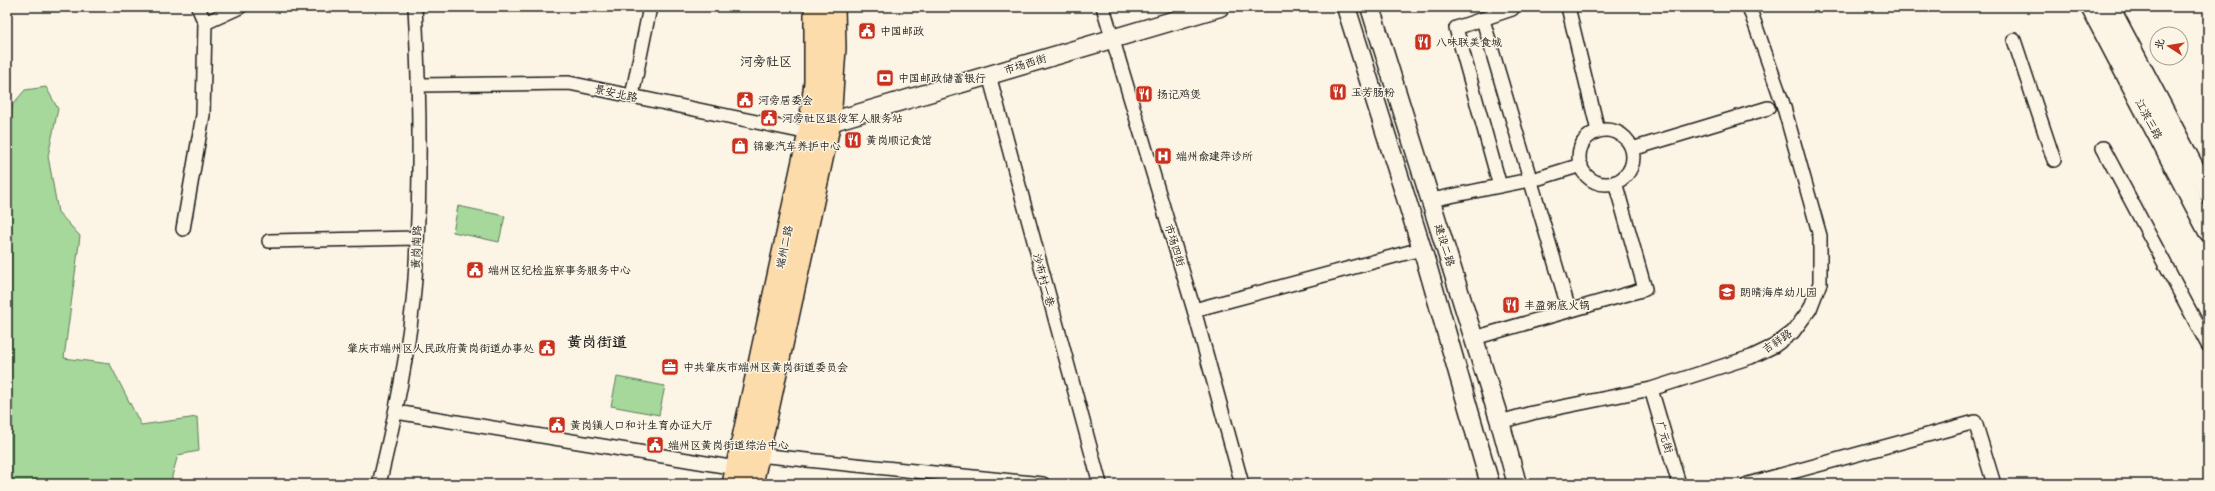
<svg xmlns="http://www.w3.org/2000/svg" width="2215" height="491" font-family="Mali,'LXGW WenKai TC',sans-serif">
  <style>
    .green { fill: #a5d89a; stroke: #607a5b }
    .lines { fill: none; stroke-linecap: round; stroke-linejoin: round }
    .street-casing { stroke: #1c1c1c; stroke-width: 16 }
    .secondary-casing { stroke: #1c1c1c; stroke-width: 21 }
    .primary-casing { stroke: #1c1c1c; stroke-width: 24 }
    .street { stroke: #fcf5e5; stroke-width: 13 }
    .secondary { stroke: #fcf5e5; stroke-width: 18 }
    .primary { stroke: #fddcac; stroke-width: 21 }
    .labels { text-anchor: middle; stroke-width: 3; stroke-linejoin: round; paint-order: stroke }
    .poi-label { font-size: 11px; fill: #1c1c1c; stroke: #fcf5e5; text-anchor: start }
    .street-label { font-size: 11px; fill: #1c1c1c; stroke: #fcf5e5 }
    .quarter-label { font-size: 13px; fill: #1c1c1c; stroke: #fcf5e5 }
    .district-label { font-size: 15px; font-weight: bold; fill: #1c1c1c; stroke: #fcf5e5 }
  </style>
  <rect width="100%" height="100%" fill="#fcf5e5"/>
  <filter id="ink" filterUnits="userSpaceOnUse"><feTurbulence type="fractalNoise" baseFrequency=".025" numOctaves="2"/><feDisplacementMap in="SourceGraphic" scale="8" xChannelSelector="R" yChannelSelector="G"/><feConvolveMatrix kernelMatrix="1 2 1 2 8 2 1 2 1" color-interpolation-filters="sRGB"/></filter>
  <g filter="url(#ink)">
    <!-- green -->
    <path class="green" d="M46 87 58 109 48 156 58 212 80 236 64 358 110 364 141 425 197 417 199 451 178 455 172 476V484H7V133L13 104 25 90Z
      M458 206 505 216 499 242 453 232Z
      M617 377 665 386 659 415 611 406Z"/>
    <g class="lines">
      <defs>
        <path id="street" d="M1103 7 1194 310 1242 484
          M1568 7 1598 131
          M1483 20 1569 310
          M205 23 240 7
          M2014 40 2054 160
          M989 75 1100 484
          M420 85 569 83 809 133
          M632 96 650 7
          M1579 157a27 27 0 1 1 54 0a27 27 0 1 1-54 0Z
          M2103 148 2208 345
          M1632 149 1768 108
          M1500 186 1456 28 1512 9
          M1431 200 1539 178 1581 165
          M183 229 203 115 205 23 198 7
          M269 241 417 238
          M1194 310 1421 249
          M1474 338 1645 289 1615 182
          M1651 389 1679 484
          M396 412 736 468
          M1500 422 1532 413 1651 389 1751 357 1774 346 1793 332 1810 309 1820 283V236L1783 104 1749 7
          M758 455 1043 484
          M379 484C395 417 410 348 415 279 421 189 420 97 415 7
          M1748 484 1975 422 1994 484"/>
        <path id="secondary" d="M1346 7 1427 265 1490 484
          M1370 7 1500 422 1517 484
          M2090 7 2208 232
          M2110 7 2208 193
          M830 122 1220 7"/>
        <path id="primary" d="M733 484 809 133 815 82V7
          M752 484 830 122 835 48 834 7"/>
      </defs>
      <!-- street casing -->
      <use href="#street" class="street-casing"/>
      <!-- secondary casing -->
      <use href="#secondary" class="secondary-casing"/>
      <!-- primary casing -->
      <use href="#primary" class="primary-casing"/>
      <!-- street -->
      <use href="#street" class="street"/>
      <!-- secondary -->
      <use href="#secondary" class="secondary"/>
      <!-- primary -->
      <use href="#primary" class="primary"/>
    </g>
  </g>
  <!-- icons -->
  <defs>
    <symbol id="civic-square" viewBox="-11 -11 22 22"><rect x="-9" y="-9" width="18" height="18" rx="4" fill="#c8321e" stroke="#fcf5e5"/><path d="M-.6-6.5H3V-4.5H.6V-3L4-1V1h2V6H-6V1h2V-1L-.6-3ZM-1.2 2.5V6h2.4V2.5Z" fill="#fff"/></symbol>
    <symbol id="restaurant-square" viewBox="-11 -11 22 22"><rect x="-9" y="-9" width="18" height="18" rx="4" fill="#c8321e" stroke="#fcf5e5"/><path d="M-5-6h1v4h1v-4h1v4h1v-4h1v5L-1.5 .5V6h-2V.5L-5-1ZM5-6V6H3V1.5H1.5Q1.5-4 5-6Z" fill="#fff"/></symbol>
    <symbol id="bank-square" viewBox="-11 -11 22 22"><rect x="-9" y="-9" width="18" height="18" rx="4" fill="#c8321e" stroke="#fcf5e5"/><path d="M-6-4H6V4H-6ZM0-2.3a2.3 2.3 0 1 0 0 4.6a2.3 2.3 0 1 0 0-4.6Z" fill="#fff"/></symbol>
    <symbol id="shop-square" viewBox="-11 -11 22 22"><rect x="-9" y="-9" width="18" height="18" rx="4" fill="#c8321e" stroke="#fcf5e5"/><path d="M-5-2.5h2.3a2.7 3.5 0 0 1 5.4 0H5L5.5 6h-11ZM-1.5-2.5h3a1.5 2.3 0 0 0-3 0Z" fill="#fff"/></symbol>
    <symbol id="hospital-square" viewBox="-11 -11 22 22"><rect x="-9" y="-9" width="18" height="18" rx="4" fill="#c8321e" stroke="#fcf5e5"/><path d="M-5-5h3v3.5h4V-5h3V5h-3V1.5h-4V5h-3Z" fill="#fff"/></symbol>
    <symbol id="school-square" viewBox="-11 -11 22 22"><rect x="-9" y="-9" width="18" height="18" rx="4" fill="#c8321e" stroke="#fcf5e5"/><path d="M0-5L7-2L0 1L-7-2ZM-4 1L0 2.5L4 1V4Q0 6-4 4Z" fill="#fff"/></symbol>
    <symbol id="office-square" viewBox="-11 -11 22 22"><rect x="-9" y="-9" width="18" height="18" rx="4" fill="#c8321e" stroke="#fcf5e5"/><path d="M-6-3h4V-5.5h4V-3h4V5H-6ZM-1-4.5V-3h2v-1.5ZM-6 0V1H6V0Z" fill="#fff"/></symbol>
  </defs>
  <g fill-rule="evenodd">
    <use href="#civic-square" x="857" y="21" width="20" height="20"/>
    <use href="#restaurant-square" x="1413" y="32" width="20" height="20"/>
    <use href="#bank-square" x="875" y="68" width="20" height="20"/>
    <use href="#restaurant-square" x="1328" y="82" width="20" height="20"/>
    <use href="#restaurant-square" x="1134" y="84" width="20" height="20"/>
    <use href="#civic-square" x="735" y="90" width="20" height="20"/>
    <use href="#civic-square" x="759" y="108" width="20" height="20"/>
    <use href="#restaurant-square" x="843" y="130" width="20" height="20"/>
    <use href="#shop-square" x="730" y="136" width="20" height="20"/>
    <use href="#hospital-square" x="1153" y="146" width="20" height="20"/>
    <use href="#civic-square" x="465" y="260" width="20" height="20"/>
    <use href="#school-square" x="1717" y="282" width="20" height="20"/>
    <use href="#restaurant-square" x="1501" y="295" width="20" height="20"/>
    <use href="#civic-square" x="537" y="338" width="20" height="20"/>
    <use href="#office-square" x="660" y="357" width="20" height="20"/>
    <use href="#civic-square" x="547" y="415" width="20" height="20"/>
    <use href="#civic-square" x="645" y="435" width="20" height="20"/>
  </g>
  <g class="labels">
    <!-- poi labels -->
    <g class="poi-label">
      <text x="880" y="35">中国邮政</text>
      <text x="1436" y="46">八味联美食城</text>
      <text x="898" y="82">中国邮政储蓄银行</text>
      <text x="1351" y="96">玉芳肠粉</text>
      <text x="1157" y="98">扬记鸡煲</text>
      <text x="758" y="104">河旁居委会</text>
      <text x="782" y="122">河旁社区退役军人服务站</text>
      <text x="866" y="144">黄岗顺记食馆</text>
      <text x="753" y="150">锦豪汽车养护中心</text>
      <text x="1176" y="160">端州俞建萍诊所</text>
      <text x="488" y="274">端州区纪检监察事务服务中心</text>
      <text x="1740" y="296">朗晴海岸幼儿园</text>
      <text x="1524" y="309">丰盈粥底火锅</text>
      <text x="534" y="352" text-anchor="end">肇庆市端州区人民政府黄岗街道办事处</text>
      <text x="683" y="371">中共肇庆市端州区黄岗街道委员会</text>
      <text x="570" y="429">黄岗镇人口和计生育办证大厅</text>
      <text x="668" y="449">端州区黄岗街道综治中心</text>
    </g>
    <!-- street labels -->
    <g class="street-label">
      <text transform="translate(1025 64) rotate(-17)" y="4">市场西街</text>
      <text transform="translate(616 93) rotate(12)" y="4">景安北路</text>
      <text transform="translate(2149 119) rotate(62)" y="4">江滨三路</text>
      <text transform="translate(1175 245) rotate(73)" y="4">市场四街</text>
      <text transform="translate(1445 245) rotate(73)" y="4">建设二路</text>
      <text transform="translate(416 247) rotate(-88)" y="4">黄岗南路</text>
      <text transform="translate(784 247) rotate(-78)" y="4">端州二路</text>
      <text transform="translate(1044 280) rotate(75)" y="4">沙布村一巷</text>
      <text transform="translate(1777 341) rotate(-34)" y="4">吉祥路</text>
      <text transform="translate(1665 437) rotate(73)" y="4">广元街</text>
    </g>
    <!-- quarter labels -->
    <g class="quarter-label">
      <text x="766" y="66">河旁社区</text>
    </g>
    <!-- district labels -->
    <g class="district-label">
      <text x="597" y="347">黄岗街道</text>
    </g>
  </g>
  <!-- margin -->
  <rect width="2215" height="491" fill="none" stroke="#fcf5e5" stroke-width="24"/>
  <rect x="12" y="12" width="2191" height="467" fill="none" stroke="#1c1c1c" stroke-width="1.5" filter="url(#ink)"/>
  <!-- north arrow -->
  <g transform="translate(2169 46) rotate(282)"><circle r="19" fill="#fcf5e5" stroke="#a29e95"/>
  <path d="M0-3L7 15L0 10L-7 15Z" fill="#c8321e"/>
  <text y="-6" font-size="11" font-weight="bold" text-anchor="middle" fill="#1c1c1c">北</text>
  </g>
</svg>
